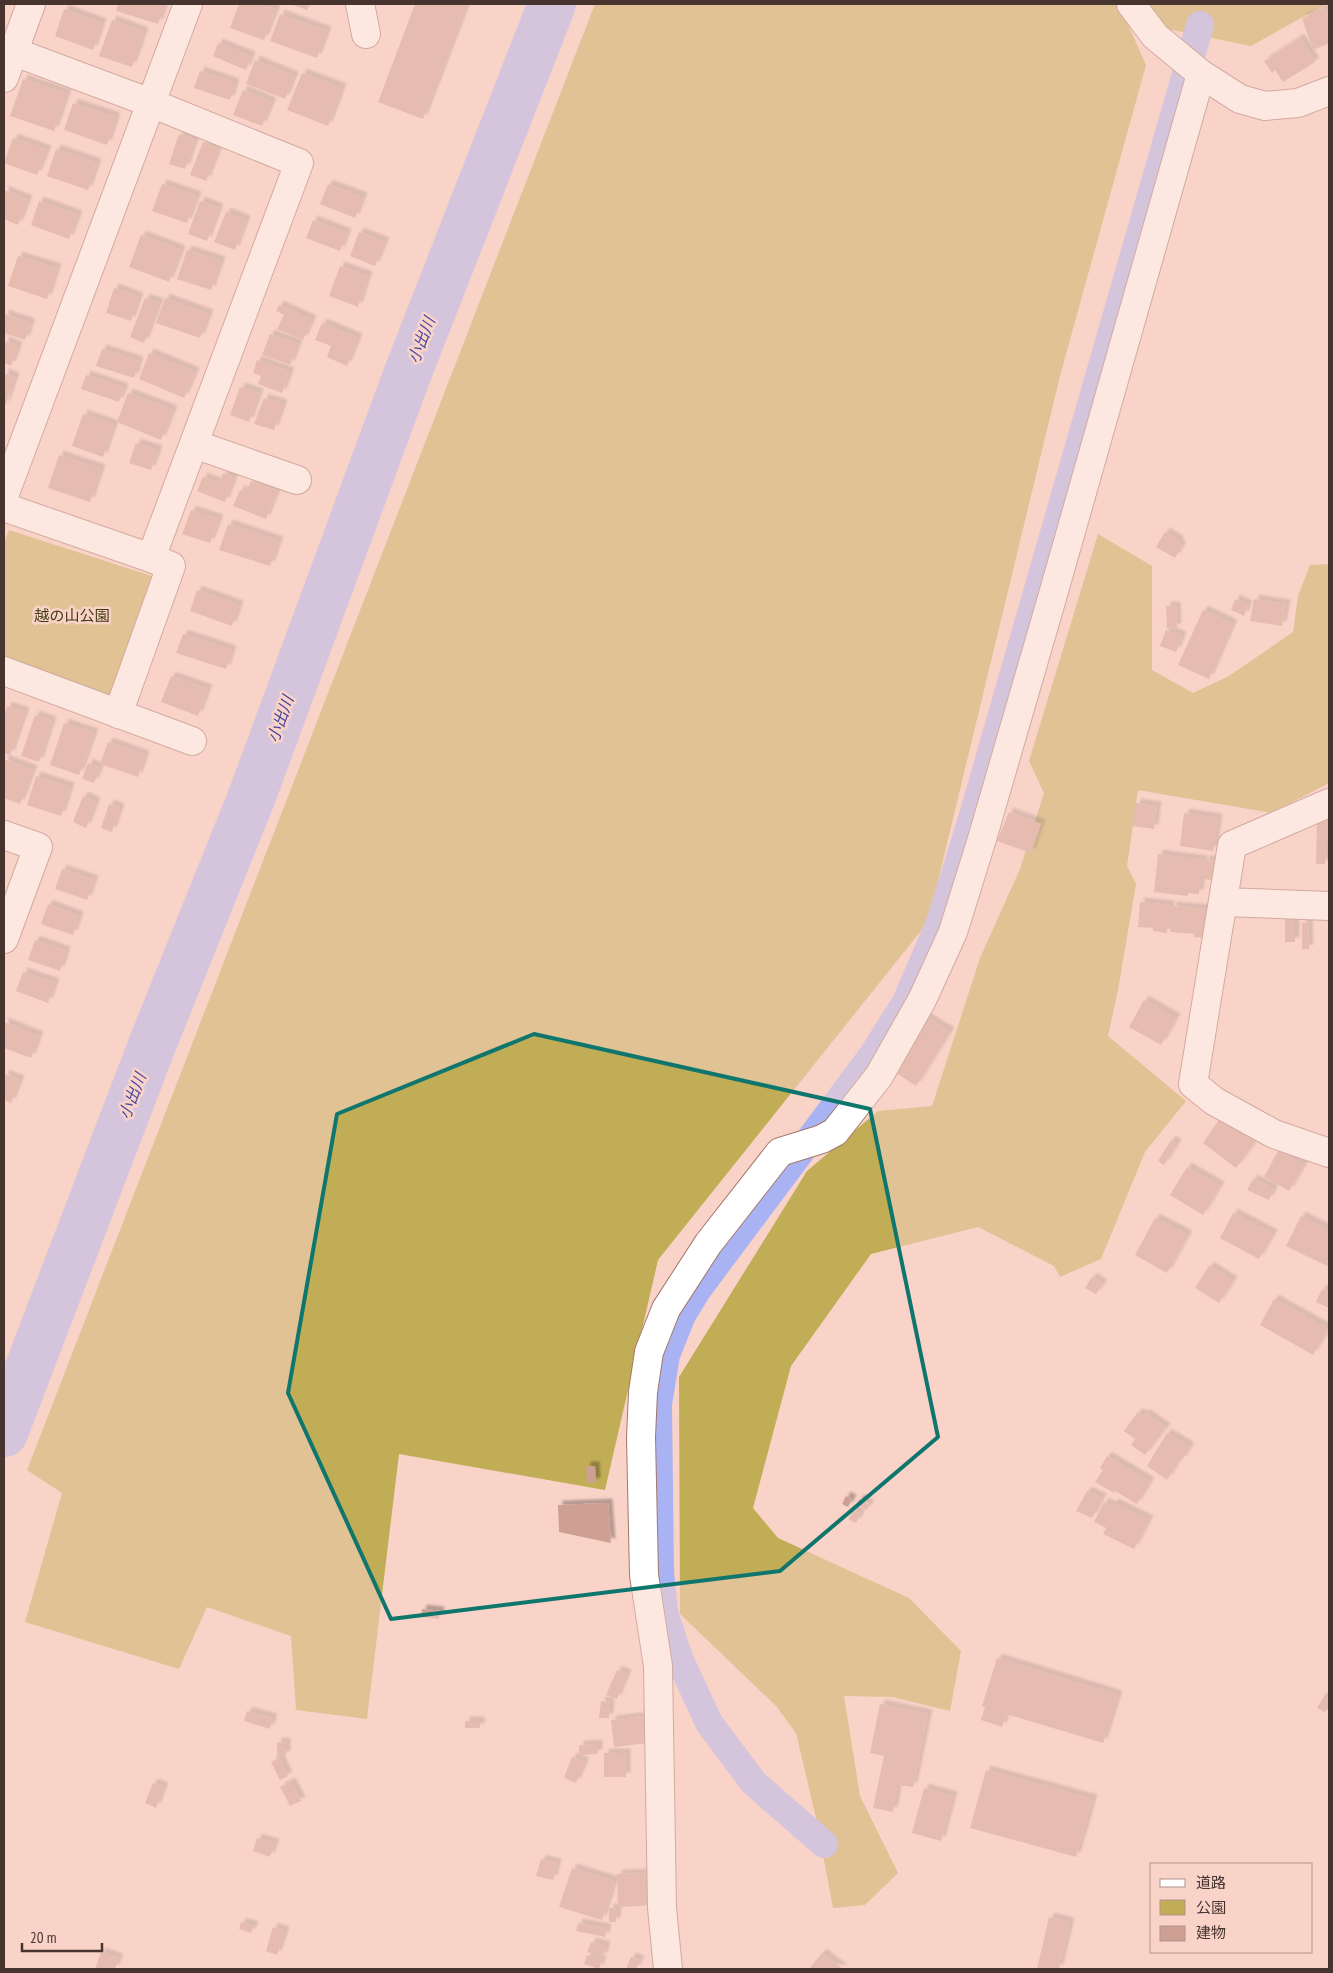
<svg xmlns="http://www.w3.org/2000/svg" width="1333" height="1973" font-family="'PT Sans Narrow','Noto Sans JP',sans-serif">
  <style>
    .green { fill: #c0ad55 }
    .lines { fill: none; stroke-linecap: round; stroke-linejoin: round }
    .canal { stroke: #a9b3f3; stroke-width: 28 }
    .river { stroke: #a9b3f3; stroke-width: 48 }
    .building { fill: #cea093; filter: url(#shadow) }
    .minor-casing { stroke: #a3786b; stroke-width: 30 }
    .minor { stroke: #fff; stroke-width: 28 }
    .marked { fill: none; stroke: #0f766e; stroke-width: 4; stroke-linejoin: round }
    .labels { text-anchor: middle; stroke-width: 5; stroke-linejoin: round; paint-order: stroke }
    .park-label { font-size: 15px; fill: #413911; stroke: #fad3c8 }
    .water-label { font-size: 16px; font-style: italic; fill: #4346a1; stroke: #fad3c8 }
  </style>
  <defs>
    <filter id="shadow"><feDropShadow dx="4.5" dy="-4.5" stdDeviation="1" flood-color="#0004"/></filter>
  </defs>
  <rect width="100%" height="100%" fill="#fad3c8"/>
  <!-- green -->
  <path class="green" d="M595 4H1119L1146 65 1060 376 928 922 658 1260 605 1490 399 1454 367 1719 296 1710 291 1636 207 1607 179 1669 25 1622 62 1493 27 1470Z
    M1146 4H1326L1251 46 1158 27Z
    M9 530 155 577 112 697 4 659V543Z
    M1098 534 1152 566V670L1193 693 1229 676 1293 632 1298 596 1310 565 1329 564V783L1272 813 1138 790 1127 866 1136 884 1118 990 1108 1036 1186 1101 1145 1152 1101 1259 1060 1277 1054 1266 978 1227 871 1254 791 1366 753 1508 778 1538 909 1598 961 1651 950 1711 892 1697 844 1696 860 1796 898 1873 865 1905 833 1908 816 1818 796 1733 776 1706 680 1614 679 1377 807 1171 878 1111 932 1106 980 958 1020 869 1044 793 1029 761Z"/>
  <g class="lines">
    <!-- canal -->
    <path class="canal" d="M824 1844 754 1783 709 1723 679 1658 664 1612 660 1573 658 1404 666 1355 682 1315 698 1289 872 1056 906 1002 939 925 972 819 1200 25"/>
    <!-- river -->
    <path class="river" d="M4 1433 152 1045 252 796 407 375 552 4"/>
  </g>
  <!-- building -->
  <path class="building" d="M118 4H165L158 24 116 11Z
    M239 4H260L276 9 264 40 230 28Z
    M290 4H310L307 10Z
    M415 4H467L423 119 378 102Z
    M1325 8 1329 18V43L1313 50 1302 18Z
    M64 9 102 23 93 50 55 36Z
    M280 14 327 31 317 58 270 41Z
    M112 20 144 32 132 67 99 56Z
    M1300 38 1315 62 1283 82 1275 70 1272 73 1264 61Z
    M218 43 251 56 246 70 213 56Z
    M255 60 294 76 285 99 246 84Z
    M200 71 235 83 230 100 194 88Z
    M302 73 342 88 328 126 287 110Z
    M23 79 67 94 54 131 10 116Z
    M243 90 272 102 262 126 233 115Z
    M73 103 116 117 107 145 64 130Z
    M179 134 195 140 185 169 169 164Z
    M13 138 47 150 37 175 4 163Z
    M203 142 219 148 206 181 190 175Z
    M56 149 97 163 88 190 47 176Z
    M162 184 197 196 187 223 152 211Z
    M328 184 363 197 355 218 320 204Z
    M4 190 28 200 18 225 4 219Z
    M39 201 78 215 69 239 31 225Z
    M200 201 219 208 207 241 188 234Z
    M226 212 246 220 235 250 214 242Z
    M313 220 347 233 340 251 306 238Z
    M359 232 385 242 375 266 350 256Z
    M141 235 181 250 169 282 129 267Z
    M187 250 221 261 211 290 177 279Z
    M18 256 57 268 47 299 8 286Z
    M340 266 368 276 358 307 329 296Z
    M114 288 139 297 131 321 106 313Z
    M145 298 159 303 144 343 130 337Z
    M165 298 209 314 200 338 156 323Z
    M279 305 312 320 303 340 277 329 284 315 276 311Z
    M4 314 31 323 25 340 4 333Z
    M322 323 358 338 347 366 327 357 331 346 315 340Z
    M270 334 298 344 290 365 262 355Z
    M4 341 18 346 11 366 4 363Z
    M102 349 139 361 134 378 96 366Z
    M149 353 195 372 184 398 139 379Z
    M257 360 290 372 282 393 258 384 261 376 253 373Z
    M4 373 15 377 4 409Z
    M86 375 124 388 119 402 81 389Z
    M240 387 259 393 249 422 230 415Z
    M128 393 173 410 161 440 117 422Z
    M264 398 283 404 274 430 254 424Z
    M83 414 114 425 103 457 72 446Z
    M136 443 158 450 151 470 129 463Z
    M59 455 101 469 90 502 48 488Z
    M223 473 234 478 225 502 197 491 203 477 219 483Z
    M251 481 277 491 266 519 233 506 240 490 246 492Z
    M191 510 219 519 210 543 182 534Z
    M228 524 279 541 270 566 219 550Z
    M1165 532 1180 541 1178 544 1182 546 1175 558 1156 547Z
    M197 590 239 605 232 626 190 611Z
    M1235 599 1248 605 1244 616 1231 610Z
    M1254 599 1286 604 1282 626 1250 621Z
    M1166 606H1176L1177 628 1167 629Z
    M1203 610 1233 624 1209 679 1178 665Z
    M1166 630 1182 636 1176 652 1160 646Z
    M183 634 232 650 226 669 176 653Z
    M171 676 208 689 198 716 161 702Z
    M7 706 25 712 10 755 4 753V716Z
    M35 715 52 721 39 762 21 756Z
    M64 723 94 733 79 775 50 765Z
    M108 742 145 755 138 777 100 764Z
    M4 759 33 770 20 804 4 798Z
    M88 763 100 768 94 783 82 779Z
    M36 776 70 787 61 816 27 805Z
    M83 796 96 802 86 828 73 822Z
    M1136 803 1157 806 1154 829 1132 826Z
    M109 804 120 808 112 832 101 828Z
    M1009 812 1041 824 1031 853 997 841Z
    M1184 813 1218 818 1213 851 1180 846Z
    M1317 818H1327L1325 864H1316Z
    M1158 854 1203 860 1199 894 1188 893V896L1154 892Z
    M1205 860 1220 861 1217 881 1203 879Z
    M62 869 94 880 87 900 55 889Z
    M1140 902 1170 905 1167 933 1153 931V928L1138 927Z
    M48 904 79 916 73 935 41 924Z
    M1172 906 1208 909 1205 938 1194 937V934L1170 932Z
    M1285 916H1295V942H1285Z
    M1302 923H1308L1309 949H1302Z
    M35 940 66 951 60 971 28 960Z
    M23 972 55 983 48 1003 16 991Z
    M1144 1000 1176 1018 1161 1045 1129 1027Z
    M924 1016 950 1032 916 1086 890 1069Z
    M4 1022 39 1036 31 1058 4 1048Z
    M4 1074 20 1080 11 1103 4 1100Z
    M1221 1117 1255 1142 1236 1168 1203 1143Z
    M1171 1140 1177 1144 1164 1165 1158 1161Z
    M1278 1151 1304 1165 1289 1191 1264 1177Z
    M1187 1167 1220 1186 1203 1215 1170 1195Z
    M1253 1179 1274 1189 1269 1200 1247 1190Z
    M1233 1213 1273 1234 1259 1259 1220 1238Z
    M1301 1216 1329 1230V1267L1286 1246Z
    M1155 1218 1188 1235 1167 1273 1135 1255Z
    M1209 1266 1233 1281 1219 1303 1195 1288Z
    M1092 1277 1103 1284 1096 1294 1085 1288Z
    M1322 1289 1329 1293V1308L1316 1302Z
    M1274 1299 1328 1329 1313 1355 1260 1325Z
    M1138 1412 1144 1416 1145 1413 1166 1428 1145 1455 1131 1445 1135 1439 1124 1431Z
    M1167 1433 1190 1447 1182 1460 1180 1459 1167 1480 1147 1466Z
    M1107 1456 1150 1482 1137 1504 1115 1491 1114 1493 1095 1482 1103 1470 1100 1468Z
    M586 1466H595L596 1482 587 1483Z
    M1087 1491 1102 1498 1092 1518 1076 1511Z
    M846 1496 852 1499 848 1507 842 1504Z
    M860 1499 870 1505 866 1510 857 1503Z
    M1104 1502 1112 1506 1114 1503 1149 1520 1134 1549 1103 1534 1106 1528 1094 1522Z
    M608 1503 611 1543 559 1532 558 1505Z
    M854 1510 861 1514 856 1523 848 1519Z
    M422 1609 440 1611 439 1619 421 1617Z
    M997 1658 1118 1695 1103 1743 1006 1714 1002 1727 981 1720 985 1707 982 1706Z
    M617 1670 627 1674 617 1699 606 1695Z
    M1326 1693 1329 1695V1710L1327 1709 1325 1712 1317 1708Z
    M601 1701 610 1702 609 1718H599Z
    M880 1704 928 1714 913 1787 898 1785 893 1812 873 1808 884 1756 870 1753Z
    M247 1711 273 1718 270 1729 244 1721Z
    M645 1716 648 1743 614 1747 611 1720Z
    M465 1721H480V1728H465Z
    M277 1742H286V1756H277Z
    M598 1744V1754L579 1755V1745Z
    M604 1753H626V1777H604Z
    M572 1757 585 1762 576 1783 564 1778Z
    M279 1758 288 1776 280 1780 271 1762Z
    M986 1770 1093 1799 1076 1857 970 1828Z
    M291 1782 301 1801 290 1806 280 1787Z
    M153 1783 164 1787 156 1808 145 1803Z
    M924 1788 953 1796 941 1841 912 1833Z
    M257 1838 275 1843 270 1857 253 1851Z
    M541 1859 557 1863 553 1880 536 1876Z
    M572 1868 614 1881 602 1920 559 1907Z
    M656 1873 657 1905 618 1907 617 1874Z
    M609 1908H617L616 1922H609Z
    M1049 1917 1070 1922 1059 1969H1037Z
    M241 1922 254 1926 251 1933 239 1929Z
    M578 1923 607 1928 605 1937 576 1931Z
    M273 1927 285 1931 277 1955 266 1951Z
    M591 1942 606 1946 603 1957 587 1952Z
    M101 1952 119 1958 115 1969H95Z
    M822 1953 843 1969H809Z
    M587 1955 602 1960 599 1969 584 1964Z
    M631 1957 640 1960 636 1969H626Z"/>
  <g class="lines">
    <defs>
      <path id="minor" d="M360 4 366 34
        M1131 4 1155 36 1201 74 1240 99 1265 106 1298 103 1329 91
        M4 48 151 103 299 163 151 558 171 566 118 714
        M4 78 31 4
        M194 444 297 480
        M4 496 188 4
        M4 507 151 558
        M4 671 192 741
        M1329 803 1232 845 1193 1084 1214 1101 1274 1134 1329 1153
        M4 835 38 847 4 939
        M1224 902 1329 906
        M668 1969 662 1908 658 1666 644 1575 641 1437 643 1392 649 1352 666 1309 708 1244 780 1152 822 1139 835 1132 879 1076 922 1000 953 932 982 839 1052 598 1201 74"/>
    </defs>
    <!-- minor casing -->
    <use href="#minor" class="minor-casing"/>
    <!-- minor -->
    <use href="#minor" class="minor"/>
  </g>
  <!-- marked area -->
  <path d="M0 0H1333V1973H0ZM534 1034 870 1109 938 1437 780 1571 391 1619 288 1393 337 1114Z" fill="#fad3c8" fill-opacity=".55" fill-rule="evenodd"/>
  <path class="marked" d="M534 1034 870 1109 938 1437 780 1571 391 1619 288 1393 337 1114Z"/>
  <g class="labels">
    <!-- park labels -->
    <g class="park-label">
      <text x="72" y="621">越の山公園</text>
    </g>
    <!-- water labels -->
    <g class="water-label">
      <text transform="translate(421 340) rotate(-69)" y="6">小出川</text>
      <text transform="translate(280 719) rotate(-70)" y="6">小出川</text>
      <text transform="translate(132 1096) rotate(-69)" y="6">小出川</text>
    </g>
  </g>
  <!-- border -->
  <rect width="1333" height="1973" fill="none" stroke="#47342f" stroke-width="10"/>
  <!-- legend -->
  <rect x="1150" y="1863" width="162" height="90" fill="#fad3c8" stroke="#b2938b"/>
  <rect x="1160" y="1879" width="25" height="8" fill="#ffffff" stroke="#b2938b"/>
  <text x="1196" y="1888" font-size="15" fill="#47342f">道路</text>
  <rect x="1160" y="1900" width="25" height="15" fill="#c0ad55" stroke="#b2938b"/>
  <text x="1196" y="1913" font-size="15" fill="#47342f">公園</text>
  <rect x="1160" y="1926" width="25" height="15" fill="#cea093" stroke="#b2938b"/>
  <text x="1196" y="1938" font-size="15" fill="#47342f">建物</text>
  <!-- scale -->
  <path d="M22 1943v8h80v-8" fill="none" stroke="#47342f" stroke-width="2.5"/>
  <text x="30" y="1943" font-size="15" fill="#47342f" stroke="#fad3c8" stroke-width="4" paint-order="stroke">20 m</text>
</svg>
